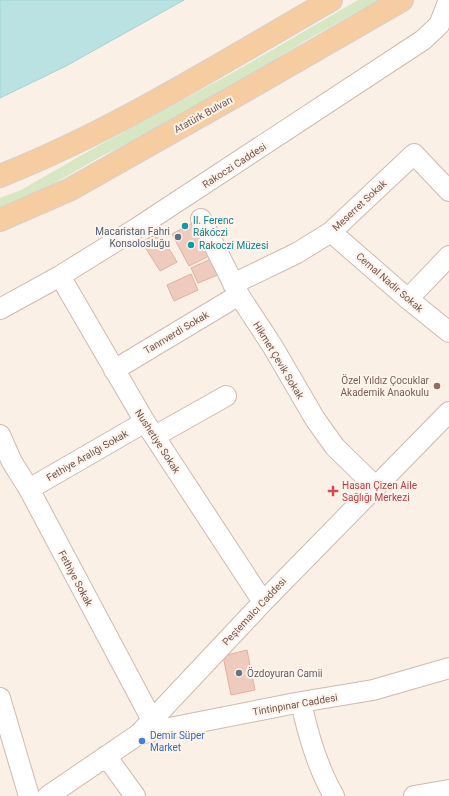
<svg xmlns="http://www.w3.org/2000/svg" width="449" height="796" font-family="Roboto,sans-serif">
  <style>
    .green { fill: #d7e7c4 }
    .water { fill: #bbe2e3; stroke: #a1d3d4 }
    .building { fill: #efcbbe; stroke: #e0b09f }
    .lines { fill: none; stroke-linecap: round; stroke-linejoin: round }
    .minor-casing { stroke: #ceb9af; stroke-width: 22 }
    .major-casing { stroke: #d8cfcd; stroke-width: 24 }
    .minor { stroke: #fff; stroke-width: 20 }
    .major { stroke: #f6cca1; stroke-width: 22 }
    .culture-dot { fill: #0f9aa8; stroke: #fef4eb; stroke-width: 1.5 }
    .service-dot { fill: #5c6f8a; stroke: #fef4eb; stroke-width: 1.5 }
    .education-dot { fill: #8d6e63; stroke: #fef4eb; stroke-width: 1.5 }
    .health-dot { fill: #e0444e; stroke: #fef4eb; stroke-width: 1.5 }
    .worship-dot { fill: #6b7280; stroke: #fef4eb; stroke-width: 1.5 }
    .shop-dot { fill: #3f7fe0; stroke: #fef4eb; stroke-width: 1.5 }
    .labels { text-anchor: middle; stroke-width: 4; stroke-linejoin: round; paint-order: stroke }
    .street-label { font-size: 10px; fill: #72554c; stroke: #fef4eb }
    .culture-label { font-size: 10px; fill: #0d838f; stroke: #fef4eb; text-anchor: start }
    .service-label { font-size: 10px; fill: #4e5e75; stroke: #fef4eb; text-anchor: end }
    .education-label { font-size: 10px; fill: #785e54; stroke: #fef4eb; text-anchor: end }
    .health-label { font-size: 10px; fill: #be3a42; stroke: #fef4eb; text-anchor: start }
    .worship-label { font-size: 10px; fill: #5b616d; stroke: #fef4eb; text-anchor: start }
    .shop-label { font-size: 10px; fill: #366cbe; stroke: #fef4eb; text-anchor: start }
  </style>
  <rect width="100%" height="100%" fill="#fbf0e5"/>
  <!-- green -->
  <path class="green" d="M358 0H379L305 41 239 82 145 135 100 157 36 194 0 209V198L21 190 94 148 234 72Z"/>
  <!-- water -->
  <path class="water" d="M0 0H184L66 66 0 98Z"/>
  <!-- building -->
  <path class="building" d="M194 222 211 255 189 266 172 234Z
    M159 232 177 262 160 271 142 242Z
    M213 258 220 274 198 283 191 268Z
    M191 274 198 290 174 301 167 285Z
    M247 650 255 690 231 695 223 656Z"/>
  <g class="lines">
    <defs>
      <path id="minor" d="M201 219 239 295 273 347 315 419 335 447 376 487
        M331 232 408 299 449 332
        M60 276 145 422 263 602
        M233 284 297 253 331 232 414 154 449 191
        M408 299 449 256
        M0 309 60 276 137 228 423 40 439 25 449 0
        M114 370 239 295
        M0 435 12 462 29 489 152 720
        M155 436 226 396
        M29 489 145 422
        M0 698 29 796
        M301 702C308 735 317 767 334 796
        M139 734 301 702 373 690 449 668
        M106 756 135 796
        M48 796 139 734 263 602 449 412
        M414 796 449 790"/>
      <path id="major" d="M0 176C116 130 223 62 331 0
        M0 220 69 190 246 90 402 0"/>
    </defs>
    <!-- minor casing -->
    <use href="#minor" class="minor-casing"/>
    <!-- major casing -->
    <use href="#major" class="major-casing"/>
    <!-- minor -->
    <use href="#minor" class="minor"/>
    <!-- major -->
    <use href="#major" class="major"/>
  </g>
  <!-- markers -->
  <g class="culture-dot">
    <circle cx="185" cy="226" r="4"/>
    <circle cx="191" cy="245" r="4"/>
  </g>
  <circle class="service-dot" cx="178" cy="237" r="4"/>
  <circle class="education-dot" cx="437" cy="386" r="4"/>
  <path class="health-dot" d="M331 485h4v4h4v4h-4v4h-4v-4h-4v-4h4z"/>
  <circle class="worship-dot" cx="239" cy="673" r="4"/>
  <circle class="shop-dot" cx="142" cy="741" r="4"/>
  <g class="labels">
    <!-- street labels -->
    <g class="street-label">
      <text transform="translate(203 114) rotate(-29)" y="4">Atatürk Bulvarı</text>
      <text transform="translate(234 165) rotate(-33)" y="4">Rakoczi Caddesi</text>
      <text transform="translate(359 205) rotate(-43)" y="4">Meserret Sokak</text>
      <text transform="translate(390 282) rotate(41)" y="4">Cemal Nadir Sokak</text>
      <text transform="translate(176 332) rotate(-31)" y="4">Tanrıverdi Sokak</text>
      <text transform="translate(279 360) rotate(59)" y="4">Hikmet Çevik Sokak</text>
      <text transform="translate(158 441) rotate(57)" y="4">Nushetiye Sokak</text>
      <text transform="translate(87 455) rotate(-30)" y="4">Fethiye Aralığı Sokak</text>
      <text transform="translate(76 578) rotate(62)" y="4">Fethiye Sokak</text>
      <text transform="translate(254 611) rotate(-47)" y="4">Peştemalcı Caddesi</text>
      <text transform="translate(295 704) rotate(-10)" y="4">Tintinpınar Caddesi</text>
    </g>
    <!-- culture labels -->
    <g class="culture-label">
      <text x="193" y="224">II. Ferenc<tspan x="193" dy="12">Rákóczi</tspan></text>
      <text x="199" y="249">Rakoczi Müzesi</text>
    </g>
    <!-- service labels -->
    <g class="service-label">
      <text x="170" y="235">Macaristan Fahri<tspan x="170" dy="12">Konsolosluğu</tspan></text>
    </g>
    <!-- education labels -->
    <g class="education-label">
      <text x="429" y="384">Özel Yıldız Çocuklar<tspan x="429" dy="12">Akademik Anaokulu</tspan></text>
    </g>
    <!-- health labels -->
    <g class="health-label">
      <text x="342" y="489">Hasan Çizen Aile<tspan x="342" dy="12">Sağlığı Merkezi</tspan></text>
    </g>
    <!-- worship labels -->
    <g class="worship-label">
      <text x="247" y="677">Özdoyuran Camii</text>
    </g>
    <!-- shop labels -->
    <g class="shop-label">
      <text x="150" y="739">Demir Süper<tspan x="150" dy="12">Market</tspan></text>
    </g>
  </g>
</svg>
